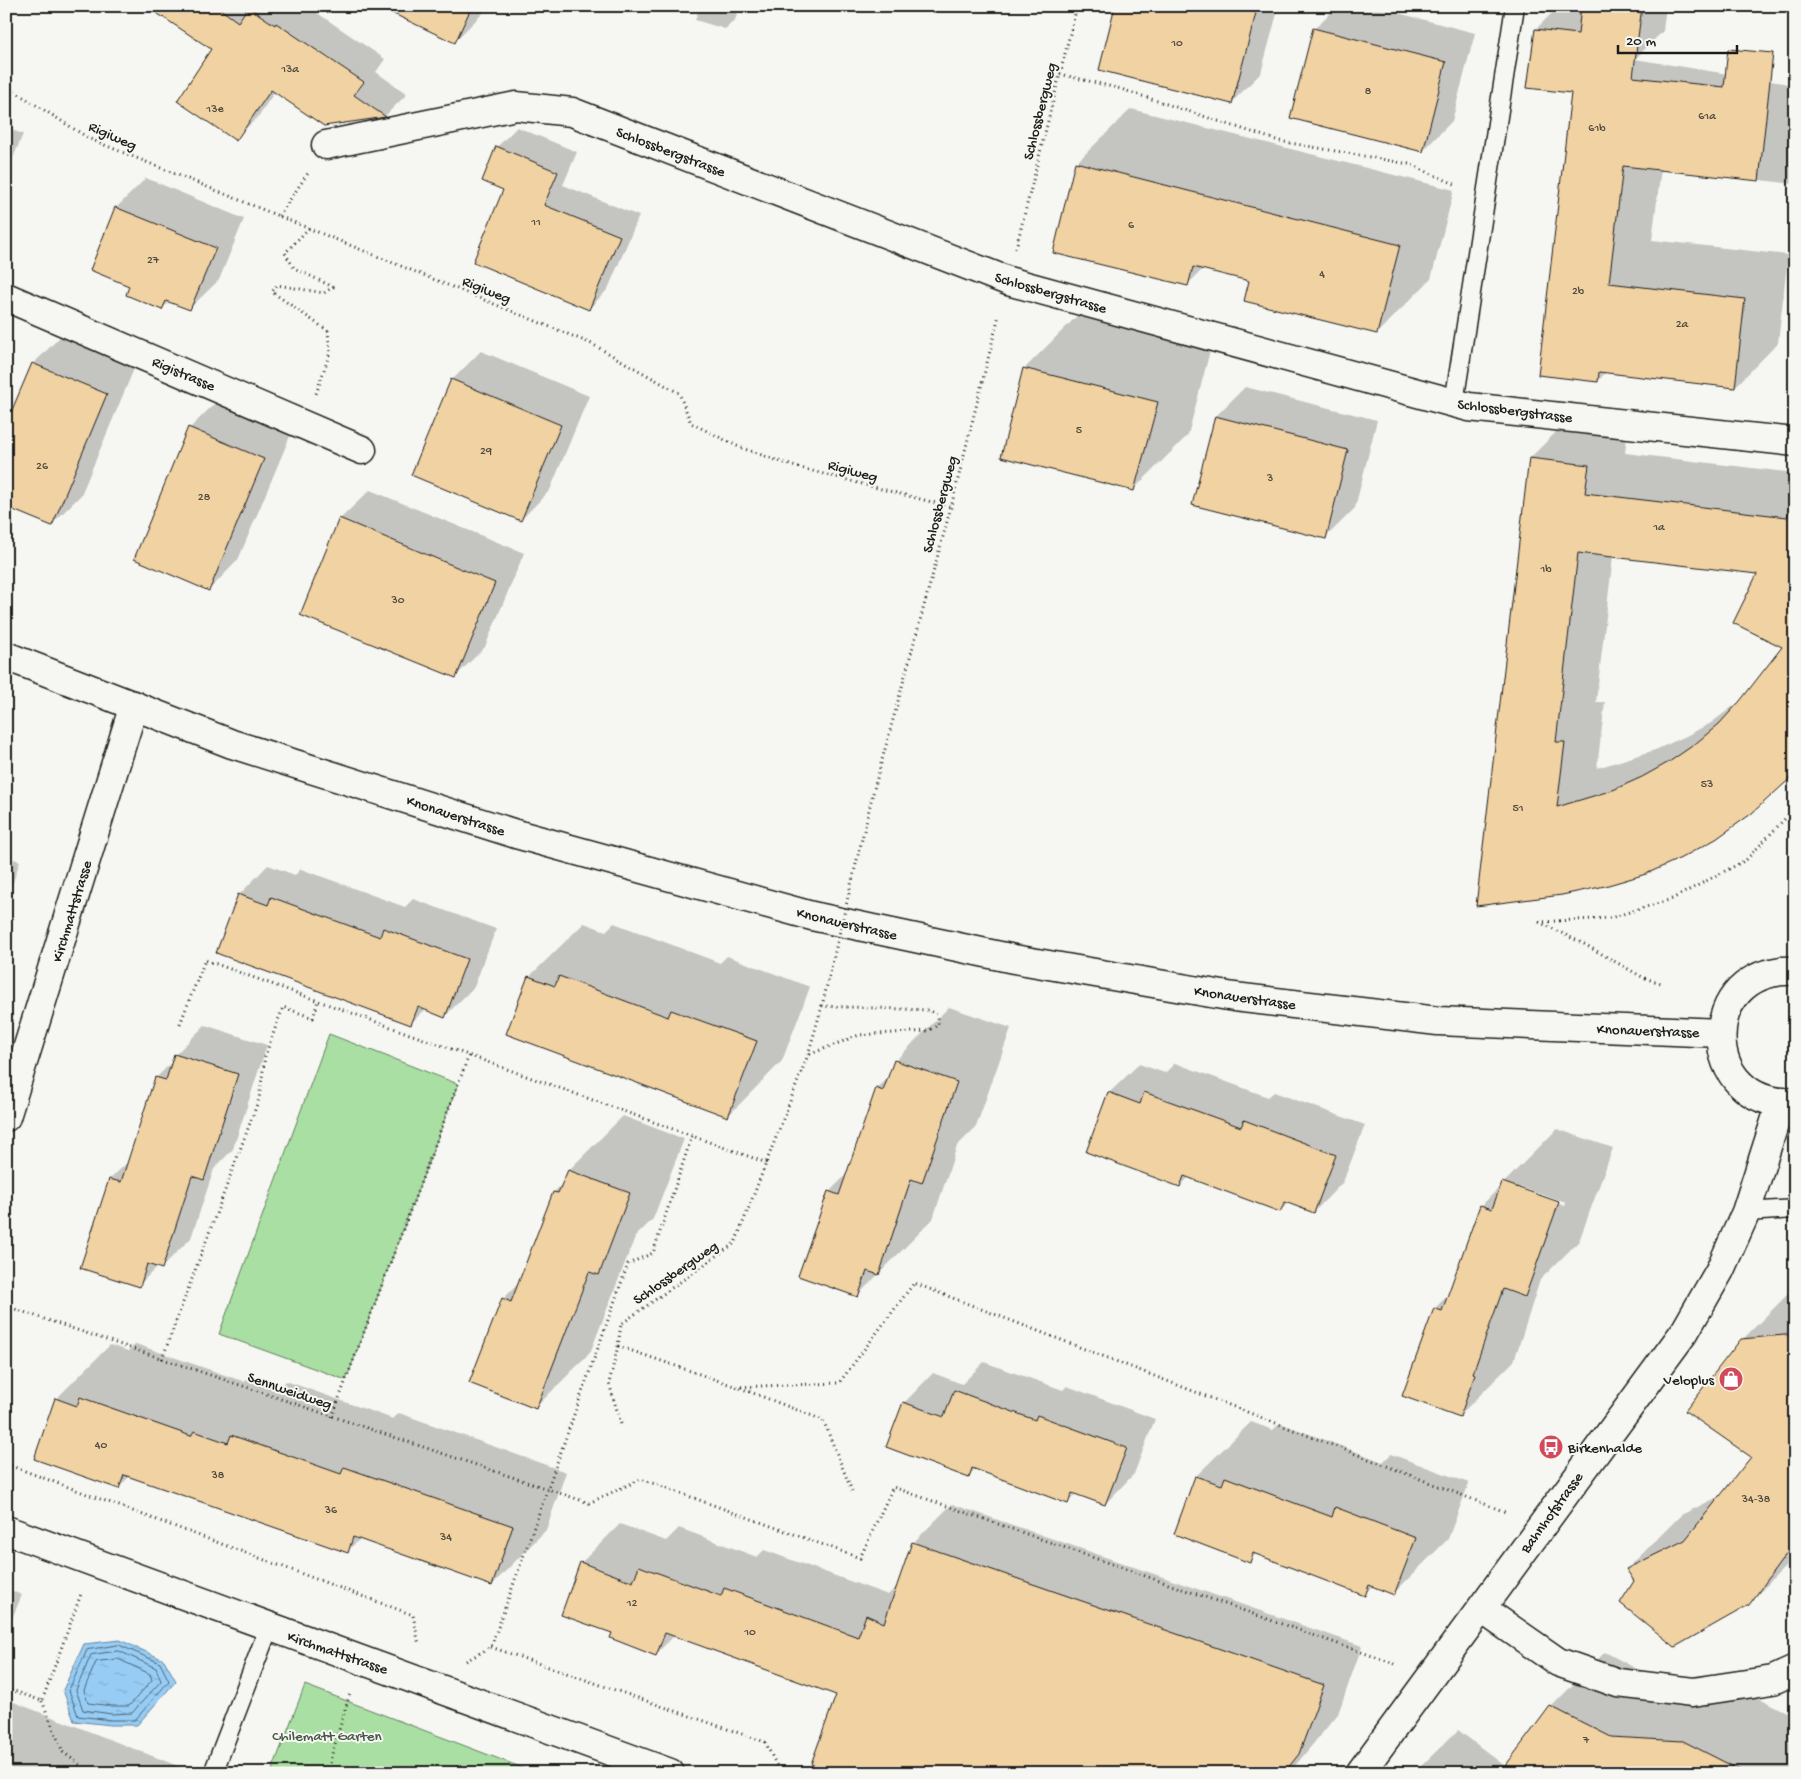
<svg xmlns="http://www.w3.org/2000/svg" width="1801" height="1779" font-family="'Gochi Hand',sans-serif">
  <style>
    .park { fill: #a9dfa2; stroke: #627e5f }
    .water { fill: url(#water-ripples); stroke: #66869e }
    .shadow { fill: #0003; fill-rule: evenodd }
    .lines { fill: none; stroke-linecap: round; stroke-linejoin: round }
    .shore { stroke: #4d6373; stroke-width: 1 }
    .building { fill: #f1d2a3; stroke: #1c1c1c; fill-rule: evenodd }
    .lane-casing { stroke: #1c1c1c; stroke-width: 21 }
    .street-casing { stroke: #1c1c1c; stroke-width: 31 }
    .secondary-casing { stroke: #1c1c1c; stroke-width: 31 }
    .path { stroke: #1c1c1c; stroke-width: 3; stroke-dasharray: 1 4; stroke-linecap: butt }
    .lane { stroke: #f6f6f2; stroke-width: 18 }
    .street { stroke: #f6f6f2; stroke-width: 28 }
    .secondary { stroke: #f6f6f2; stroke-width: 28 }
    .path-bridge { stroke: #1c1c1c; stroke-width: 3; stroke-dasharray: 1 4; stroke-linecap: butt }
    .labels { text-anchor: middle; stroke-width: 4; stroke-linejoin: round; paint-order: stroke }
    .number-label { font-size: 12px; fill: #514a3e }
    .street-label { font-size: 15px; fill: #1c1c1c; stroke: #f6f6f2 }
    .poi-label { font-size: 15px; fill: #1c1c1c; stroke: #f6f6f2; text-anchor: end }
    .park-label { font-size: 15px; fill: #465644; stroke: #f6f6f2 }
  </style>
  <defs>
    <pattern id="water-ripples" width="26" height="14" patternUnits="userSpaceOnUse" patternTransform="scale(1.25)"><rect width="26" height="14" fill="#97cdf5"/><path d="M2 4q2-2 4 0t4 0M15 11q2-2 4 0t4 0" fill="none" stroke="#82afd1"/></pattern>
  </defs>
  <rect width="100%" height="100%" fill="#f6f6f2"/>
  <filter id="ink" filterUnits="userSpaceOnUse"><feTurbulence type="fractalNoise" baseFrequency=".02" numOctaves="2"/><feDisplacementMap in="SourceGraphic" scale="10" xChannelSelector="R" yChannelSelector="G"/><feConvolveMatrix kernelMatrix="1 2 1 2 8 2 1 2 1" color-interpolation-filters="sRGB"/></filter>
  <g filter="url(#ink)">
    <!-- park -->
    <path class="park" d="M329 1034 458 1084 346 1380 219 1334Z
      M305 1685 536 1773H271Z"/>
    <!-- water -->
    <path class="water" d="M120 1640 164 1660 176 1681 137 1725H111L74 1721 63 1690 84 1644Z"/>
    <!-- shadow -->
    <path class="shadow" d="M149 6H307L385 59 376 72 407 94 385 116 325 125 275 91 258 117 235 139 213 49Z
      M389 6H487L484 12 455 41Z
      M700 6H740L735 20 725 29 695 20Z
      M1116 6H1279L1261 73 1232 102Z
      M1337 6H1371L1475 33 1452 121 1423 151 1314 29Z
      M1559 6H1666L1663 31 1635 59 1795 85V184L1661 169 1652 240 1788 255 1778 343 1735 387 1606 372 1598 381 1578 93 1536 29Z
      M1131 109 1454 190 1431 279 1377 333 1250 280 1204 268 1187 285 1076 163Z
      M517 127 577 152 563 185 639 216 608 289 589 309 505 189 497 147Z
      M6 128 23 134 6 175Z
      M146 178 244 219 219 280 189 309 170 301 162 309 131 285 116 208Z
      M1079 314 1211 347 1188 435 1134 489 1002 456 1025 368Z
      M63 334 136 364 81 495 52 524 33 364Z
      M481 351 589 396 550 490 521 520 452 380Z
      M1245 387 1377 420 1355 508 1325 538 1216 416Z
      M219 399 293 429 238 560 209 590 190 428Z
      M1570 418 1628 425 1625 453 1795 473V772L1561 894 1530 458ZM1613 556 1759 573 1784 646 1744 698 1711 723 1684 737 1655 750 1597 768 1605 702H1596Z
      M370 490 524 553 485 647 455 677 340 519Z
      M6 857 20 861 6 904Z
      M268 865 295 875 301 869 405 907 413 899 496 929 474 987 445 1016 426 1009 411 1023 239 895Z
      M584 923 606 931 614 923 720 963 727 956 810 987 782 1061 728 1116 529 977Z
      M949 1007 1011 1028 976 1127 957 1146 933 1219 858 1295 829 1192 849 1172 877 1089 889 1077 895 1061Z
      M205 1025 267 1045 233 1149 214 1169 191 1238 162 1267 158 1266 139 1285 110 1179 129 1161 156 1078 174 1060 176 1054Z
      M1175 1063 1268 1097 1274 1092 1365 1125 1343 1182 1314 1212 1289 1202 1280 1211 1189 1177 1180 1186 1109 1093 1139 1064 1165 1073Z
      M623 1116 684 1139 653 1219 635 1237 590 1353 536 1407 503 1299 520 1282 554 1192 564 1182 569 1170Z
      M1557 1129 1613 1148 1579 1241 1540 1280 1514 1361 1459 1416 1435 1308 1450 1293 1481 1206ZM1520 1187 1566 1203 1565 1206 1520 1190Z
      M1795 1287V1557L1748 1604 1635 1581 1627 1569 1681 1515 1722 1495 1753 1456 1742 1340Z
      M136 1344 245 1382 249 1377 280 1388 286 1381 393 1419 399 1413 566 1472 546 1530 492 1585 361 1538 347 1551 130 1476 118 1488 56 1399 110 1345 128 1351Z
      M984 1362 1063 1390 1067 1386 1155 1419 1134 1474 1105 1504 1076 1494 1068 1502 976 1468 968 1476 904 1403 933 1373 962 1384Z
      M1251 1422 1273 1430 1280 1423 1383 1462 1391 1454 1469 1483 1448 1539 1394 1593 1373 1585 1365 1594 1257 1553 1249 1561 1175 1533 1196 1476Z
      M952 1504 1362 1646 1338 1714 1289 1773H839L838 1694 675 1635 656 1654 614 1632 581 1563 620 1524 666 1541 679 1528 757 1557 764 1550 888 1595 900 1583 913 1543Z
      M6 1589 22 1595 6 1632Z
      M1605 1652 1665 1684 1738 1687 1795 1716V1773H1520L1551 1707Z
      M6 1699 196 1773H6Z
      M1458 1730 1505 1766 1499 1773H1414Z"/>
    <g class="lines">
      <!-- shore -->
      <path class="shore" d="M119 1645 160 1663 169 1681 135 1720H112L78 1716 69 1690 87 1650Z
        M119 1651 156 1668 161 1681 132 1713 112 1714 83 1710 76 1690 91 1655Z
        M118 1659 150 1674 152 1680 129 1706H112L88 1703 84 1690 96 1662Z"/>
    </g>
    <!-- building -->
    <path class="building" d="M146 6H216L238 22 248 7 275 25 276 23 364 82 354 95 386 117 324 126 271 90 236 141 177 101 211 49Z
      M377 6H472L455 43Z
      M1115 6H1228L1256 13 1232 104 1099 70Z
      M1581 6H1642L1633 77 1724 87 1728 49 1773 53 1759 181 1623 166 1609 283 1745 299 1735 388 1599 372 1598 382 1538 375 1571 93 1527 88 1535 29 1578 34Z
      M1313 28 1446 62 1423 152 1290 118Z
      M496 146 558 172 544 205 620 236 589 310 473 262 503 190 482 181Z
      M1075 162 1400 245 1377 334 1244 301 1249 281 1193 267 1188 286 1053 253Z
      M115 207 216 248 190 310 166 301 162 310 126 295 129 286 90 270Z
      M32 363 107 394 52 526 6 507V424Z
      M1023 368 1158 402 1134 491 1001 457Z
      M451 379 561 425 521 521 411 475Z
      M1215 416 1348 450 1326 539 1192 505Z
      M188 427 264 459 209 591 134 559Z
      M1529 458 1589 465 1585 493 1787 517 1795 500V774L1751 814 1716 839 1681 858 1646 874 1605 886 1562 895 1476 906ZM1578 553 1757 574 1733 623 1782 647 1740 701 1719 724 1695 744 1669 762 1642 777 1613 790 1557 807 1565 742H1556Z
      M339 518 495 583 456 678 300 615Z
      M238 894 268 905 271 897 380 937 383 928 467 959 445 1018 418 1007 411 1025 216 953Z
      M528 976 555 986 559 976 668 1017 671 1010 757 1041 728 1117 506 1034Z
      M174 1054 238 1074 204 1180 192 1176 162 1269 147 1264 140 1287 80 1268 109 1179 121 1182 155 1077 166 1080Z
      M894 1060 957 1082 922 1183 911 1179 879 1275 867 1271 858 1297 798 1276 828 1191 839 1195 876 1088 883 1091Z
      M1108 1092 1140 1104 1144 1092 1241 1127 1244 1120 1336 1155 1314 1213 1285 1202 1280 1212 1184 1176 1180 1187 1086 1152Z
      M568 1170 630 1193 599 1275 589 1272 536 1409 469 1383 502 1298 511 1302 553 1192 558 1193Z
      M1502 1182 1559 1202 1525 1297 1503 1289 1473 1373 1475 1374 1460 1417 1402 1396 1434 1308 1442 1311 1480 1205 1492 1209Z
      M1795 1334V1542L1749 1605 1675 1647 1620 1603 1634 1581 1626 1569 1685 1540 1751 1457 1685 1411 1741 1339Z
      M954 1390 1035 1420 1037 1415 1127 1448 1105 1505 1072 1493 1068 1504 972 1468 969 1478 886 1447 903 1402 944 1417Z
      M80 1397 191 1436 194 1431 228 1443 231 1435 341 1474 344 1467 513 1526 492 1586 353 1537 348 1553 124 1475 119 1489 34 1459 55 1398 77 1406Z
      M1195 1476 1222 1485 1225 1477 1332 1517 1335 1507 1416 1538 1394 1595 1369 1585 1365 1596 1253 1553 1250 1563 1174 1534Z
      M912 1542 1324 1685 1299 1754 1284 1773H835L811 1764 836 1695 665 1633 656 1656 610 1638 612 1633 561 1615 580 1562 633 1582 639 1566 721 1596 724 1588 858 1637 866 1615 884 1623Z
      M1550 1706 1611 1737 1683 1741 1746 1773H1500Z"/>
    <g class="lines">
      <defs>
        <path id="lane" d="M1454 403 1515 6
          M1746 1212 1795 1209
          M213 1773 269 1627"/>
        <path id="street" d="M326 145 516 106 572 112 1008 281 1454 403 1469 407 1795 442
          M6 297 362 450
          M6 1117 134 705
          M6 1530C228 1611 449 1693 670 1773
          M1482 1609 1558 1662 1618 1683 1693 1692 1773 1680 1795 1670"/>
        <path id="secondary" d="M6 656 232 744 516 834 812 916 1014 959 1234 997 1438 1021 1721 1033
          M1795 971C1696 966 1698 1109 1795 1102
          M1360 1773 1685 1331 1720 1270 1746 1212 1781 1103"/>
      </defs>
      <!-- lane casing -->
      <use href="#lane" class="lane-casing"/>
      <!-- street casing -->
      <use href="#street" class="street-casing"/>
      <!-- secondary casing -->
      <use href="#secondary" class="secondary-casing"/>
      <!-- path -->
      <path class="path" d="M1060 74 1121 89 1279 141 1409 164 1457 185
        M6 86 90 139 592 344 679 393 691 423 739 447 793 466 951 507
        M279 216 308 173
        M309 228 285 253 294 268 333 287 324 293 277 285 272 292 328 331 330 352 316 394
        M1016 248 1077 6
        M873 793 951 507 999 315
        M1539 922 1610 918 1672 899 1746 860 1795 808
        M1539 922 1584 944 1644 978 1661 983
        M180 1024 205 960 767 1163
        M6 1306 589 1503 641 1479 860 1558 893 1487 1398 1665
        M618 1346 737 1387 839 1383 914 1283 1508 1513
        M162 1359 259 1099 265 1056 283 1007 313 1018 318 1001
        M740 1388 823 1420 852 1491
        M332 1417 469 1055
        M621 1424 609 1383 618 1346 621 1324 735 1243 808 1055 822 1006 928 1010 937 1014 938 1025 928 1031 859 1035 808 1055
        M6 1464 413 1615 419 1645
        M491 1647 765 1742 777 1766 773 1773
        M466 1661 491 1647 628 1264 653 1253 692 1136
        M6 1688 42 1701 81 1594
        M42 1701 63 1752 90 1773
        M329 1773 331 1757 350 1693"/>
      <!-- lane -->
      <use href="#lane" class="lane"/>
      <!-- street -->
      <use href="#street" class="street"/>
      <!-- secondary -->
      <use href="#secondary" class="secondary"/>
      <!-- path-bridge -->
      <path class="path-bridge" d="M822 1006 873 793"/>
    </g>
  </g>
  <!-- icons -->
  <defs>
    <symbol id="shop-disc" viewBox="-11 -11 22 22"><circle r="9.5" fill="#d1495b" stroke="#f6f6f2"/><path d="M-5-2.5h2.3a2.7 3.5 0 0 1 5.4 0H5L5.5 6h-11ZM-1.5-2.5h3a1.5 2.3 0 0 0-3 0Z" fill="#fff"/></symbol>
    <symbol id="bus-disc" viewBox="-11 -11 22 22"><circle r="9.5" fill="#d1495b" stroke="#f6f6f2"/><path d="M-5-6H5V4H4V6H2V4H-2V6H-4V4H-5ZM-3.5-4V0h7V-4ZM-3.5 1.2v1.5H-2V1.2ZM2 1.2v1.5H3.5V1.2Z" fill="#fff"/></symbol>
  </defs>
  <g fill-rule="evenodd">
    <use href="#shop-disc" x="1717" y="1365" width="28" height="28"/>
    <use href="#bus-disc" x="1537" y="1433" width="28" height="28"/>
  </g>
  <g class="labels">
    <!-- number labels -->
    <g class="number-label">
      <text x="1177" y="46">10</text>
      <text x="290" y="72">13a</text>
      <text x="1368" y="94">8</text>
      <text x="215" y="112">13e</text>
      <text x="1707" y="119">61a</text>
      <text x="1597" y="131">61b</text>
      <text x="536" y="225">11</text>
      <text x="1131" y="228">6</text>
      <text x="153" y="263">27</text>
      <text x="1322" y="277">4</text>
      <text x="1578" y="294">2b</text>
      <text x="1682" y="327">2a</text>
      <text x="1079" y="433">5</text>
      <text x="486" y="454">29</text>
      <text x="42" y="469">26</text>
      <text x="1270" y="481">3</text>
      <text x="204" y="500">28</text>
      <text x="1659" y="530">1a</text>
      <text x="1546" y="572">1b</text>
      <text x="398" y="603">30</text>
      <text x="1707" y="787">53</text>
      <text x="1518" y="811">51</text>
      <text x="101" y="1448">40</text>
      <text x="218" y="1478">38</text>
      <text x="1756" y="1502">34-38</text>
      <text x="331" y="1513">36</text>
      <text x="446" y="1540">34</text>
      <text x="632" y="1606">12</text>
      <text x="750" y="1635">10</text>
      <text x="1586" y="1743">7</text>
    </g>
    <!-- street labels -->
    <g class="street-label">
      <text transform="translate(1039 111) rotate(-76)" y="5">Schlossbergweg</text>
      <text transform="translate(113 135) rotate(24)" y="5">Rigiweg</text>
      <text transform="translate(671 151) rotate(21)" y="5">Schlossbergstrasse</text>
      <text transform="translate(487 289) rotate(22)" y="5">Rigiweg</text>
      <text transform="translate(1051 292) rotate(16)" y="5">Schlossbergstrasse</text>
      <text transform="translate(184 373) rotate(23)" y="5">Rigistrasse</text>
      <text transform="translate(1515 410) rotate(7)" y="5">Schlossbergstrasse</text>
      <text transform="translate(853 470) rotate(15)" y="5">Rigiweg</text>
      <text transform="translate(939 504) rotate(-75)" y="5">Schlossbergweg</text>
      <text transform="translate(456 815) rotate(18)" y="5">Knonauerstrasse</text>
      <text transform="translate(71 911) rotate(-73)" y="5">Kirchmattstrasse</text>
      <text transform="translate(847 923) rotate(13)" y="5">Knonauerstrasse</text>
      <text transform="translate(1245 997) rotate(8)" y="5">Knonauerstrasse</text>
      <text transform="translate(1648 1030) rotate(2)" y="5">Knonauerstrasse</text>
      <text transform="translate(675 1272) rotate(-35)" y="5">Schlossbergweg</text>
      <text transform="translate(290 1390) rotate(19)" y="5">Sennweidweg</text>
      <text transform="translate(1551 1512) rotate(-54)" y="5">Bahnhofstrasse</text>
      <text transform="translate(338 1652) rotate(19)" y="5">Kirchmattstrasse</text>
    </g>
    <!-- poi labels -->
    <g class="poi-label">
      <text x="1714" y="1384">Veloplus</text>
      <text x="1568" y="1452" text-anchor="start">Birkenhalde</text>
    </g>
    <!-- park labels -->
    <g class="park-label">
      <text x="327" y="1740">Chilematt Garten</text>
    </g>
  </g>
  <!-- margin -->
  <rect width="1801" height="1779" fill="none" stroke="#f6f6f2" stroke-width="25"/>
  <rect x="12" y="12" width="1776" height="1754" fill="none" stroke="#1c1c1c" stroke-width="2" filter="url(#ink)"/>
  <!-- scale -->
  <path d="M1618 45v8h119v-8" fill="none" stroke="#1c1c1c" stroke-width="2.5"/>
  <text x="1626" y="45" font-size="15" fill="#1c1c1c" stroke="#f6f6f2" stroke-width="4" paint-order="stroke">20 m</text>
</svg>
